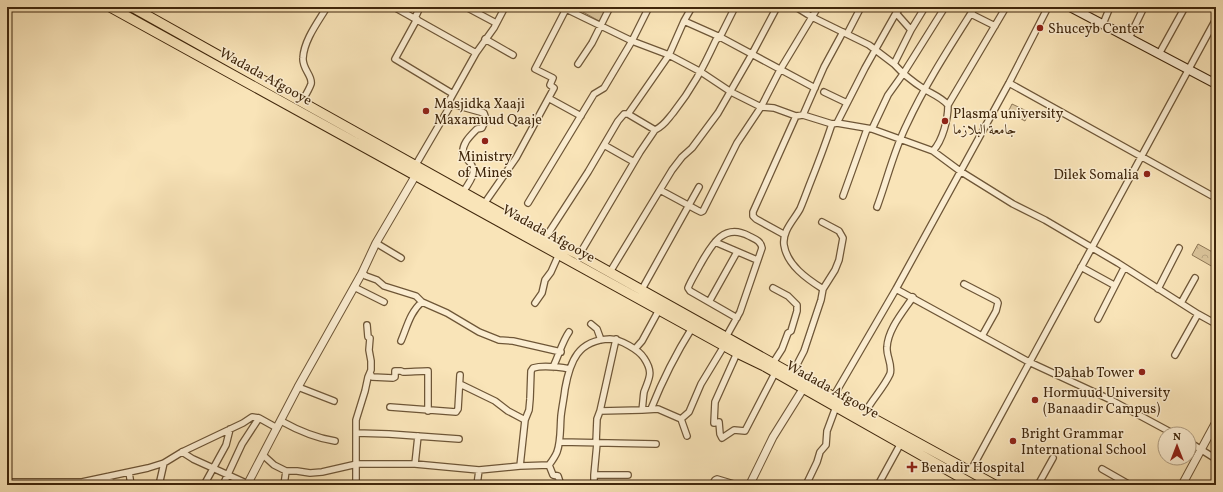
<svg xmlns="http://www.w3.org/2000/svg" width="1223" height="492" font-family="Vollkorn,Amiri,serif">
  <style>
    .green { fill: #dac49b; stroke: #8d7654 }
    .park { fill: url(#park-crowns); stroke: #8d7654 }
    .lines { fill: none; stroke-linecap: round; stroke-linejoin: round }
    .minor-casing { stroke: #6e5637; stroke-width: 8 }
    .tertiary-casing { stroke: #6e5637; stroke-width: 9 }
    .secondary-casing { stroke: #40270c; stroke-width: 10 }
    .trunk-casing { stroke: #40270c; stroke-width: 11 }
    .minor { stroke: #fbedd1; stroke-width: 5.5 }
    .tertiary { stroke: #fbedd1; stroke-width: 7 }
    .secondary { stroke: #fbedd1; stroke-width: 8 }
    .trunk { stroke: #f9e4b8; stroke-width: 9 }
    .poi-dot { fill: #8f2418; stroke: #fbedd1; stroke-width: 1.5 }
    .labels { text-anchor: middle; stroke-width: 3; stroke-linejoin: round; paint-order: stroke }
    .poi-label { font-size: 14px; fill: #40270c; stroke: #fbedd1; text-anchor: start }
    .street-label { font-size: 14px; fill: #40270c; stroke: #fbedd1 }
  </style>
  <defs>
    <pattern id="park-crowns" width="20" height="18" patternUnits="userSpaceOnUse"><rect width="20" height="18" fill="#dac49b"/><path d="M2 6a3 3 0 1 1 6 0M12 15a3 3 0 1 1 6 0" fill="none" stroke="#bca884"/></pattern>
  </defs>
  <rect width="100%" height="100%" fill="#f9e4b8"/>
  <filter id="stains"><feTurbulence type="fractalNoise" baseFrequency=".005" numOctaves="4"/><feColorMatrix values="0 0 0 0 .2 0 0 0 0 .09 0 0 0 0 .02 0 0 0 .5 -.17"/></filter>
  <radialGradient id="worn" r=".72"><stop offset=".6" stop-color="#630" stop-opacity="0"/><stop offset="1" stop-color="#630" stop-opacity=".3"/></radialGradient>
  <!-- green -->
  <path class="green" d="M574 7H609L601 22Z"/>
  <!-- park -->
  <path class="park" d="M1012 104 1029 112 1025 121 1008 112Z
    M1198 244 1216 254V260L1213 267 1192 255Z"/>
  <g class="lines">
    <defs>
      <path id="minor" d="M394 7 476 53
        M466 7 496 23
        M562 7 632 41 669 55 701 72 731 92 761 107 774 108 796 116 803 115 832 124 837 123 872 129 933 151 960 171 1013 204 1045 220 1118 263 1198 314 1216 324
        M796 7 812 17 869 45 894 64
        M896 13 911 30 894 64C903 74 913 82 924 89 932 94 941 97 948 105 948 119 943 140 933 151
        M971 14 995 26
        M415 18 420 7
        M417 19 395 59 453 94
        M684 21 720 37 815 88
        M1103 24 1110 7
        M911 30 925 7
        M847 34 861 7
        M1129 38 1144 7
        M485 39 513 55
        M1159 54 1185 7
        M578 64 592 43 610 7
        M1009 83 1216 198
        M824 92 847 103
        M550 99 581 116
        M302 101C305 96 309 90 311 84 313 76 302 69 303 58 304 40 318 22 327 7
        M448 103 484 113 486 119 482 128 477 129C470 136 461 144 463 156 480 168 473 178 463 192
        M948 105 1006 7
        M628 114 669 55 684 21 692 7
        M803 115 824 67 843 32
        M837 123 865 68 896 13 901 7
        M872 129 888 95 903 74 945 7
        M604 145 634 162
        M413 167 418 161 449 108 448 103 476 53 494 28 505 7
        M660 190 697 210 701 212 703 211 737 143 761 107 780 70 818 7
        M843 196 867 129
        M528 203 594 94 604 88 632 41 649 7
        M484 204 516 158 554 88 550 85 553 78 535 69 566 9
        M877 207C887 180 894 150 907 124 926 83 951 45 975 7
        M785 235 756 219 753 216V212L796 116
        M544 240 588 172 618 121 624 114H628L655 130C664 126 667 120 673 113 692 89 703 68 716 40L720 37 735 7
        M715 242 757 260
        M376 243 401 258
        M578 257 640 152 655 130
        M1081 267 1112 284
        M610 272 672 170 682 157 692 148 718 113 752 54 777 7
        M362 273 366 276 377 280 384 286 416 296 422 302 447 313 479 332 499 340 513 341 561 352
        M964 284 997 301 998 303 996 311 982 336
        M354 287 384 302
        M823 289C807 279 787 265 784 245 782 231 794 220 800 209 803 202 806 194 809 186 817 166 825 145 832 124
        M896 289 1029 362 1109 399 1174 434
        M1158 289 1179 248
        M641 291 699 187
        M709 302 737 252
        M535 303 542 293 545 280 551 272 559 254
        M1181 303 1195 278
        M1098 319 1124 268
        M591 324 597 329 601 340
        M401 341C407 327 410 312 422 302
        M635 349 642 341 660 308
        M737 353 715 402 714 423 719 422 720 434 722 438 734 430 745 431 775 373
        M1175 355 1198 314
        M773 363 782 349 788 333 791 331 797 311V305L788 296 773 288
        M553 367C559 355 562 342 569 332
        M370 373 372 377 393 378 395 377V371H401L403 372C411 372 419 371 428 371V411
        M791 376 804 351 821 300 823 289 835 270 839 260 843 238 839 231 822 222
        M460 384 495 401 508 411 525 420
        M298 387 334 401
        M832 399 896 289 1009 83 1048 7
        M390 407 456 412 458 409 460 375
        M651 409C663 379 675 355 692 328
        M600 411 616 339
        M865 413C872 399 883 389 890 374 893 365 886 356 887 347 888 329 903 312 913 297
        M681 419 689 412 701 384 724 346 726 337 740 312 762 248C761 241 755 239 749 236 723 222 711 246 700 265 696 273 691 280 688 288L690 291 737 318
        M281 421C299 431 315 438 335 441
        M356 433 389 434 459 439
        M560 442 656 444
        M1189 442 1216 459
        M596 443 597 419 600 411 642 410
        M182 452 193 459 248 484
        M263 455 274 465 286 471H297L310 473 322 472 357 464H415L479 470 520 466 549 465
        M415 464 418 436
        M549 465C552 461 555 457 557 452 561 441 560 428 561 416 562 407 564 398 565 389 570 361 578 340 610 339 620 339 639 350 644 358 654 373 649 378 644 392 643 398 643 404 642 410L658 409 681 419 687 436
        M549 465 553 475 558 476 561 485
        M520 466 525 420 529 410 530 399 531 371 533 368C544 365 558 367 570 369
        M1102 469 1130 485
        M129 472 131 485
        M970 472 1216 19
        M594 475H628
        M7 482H82L148 468 164 463 182 452 243 423 252 417 259 418 277 428
        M751 482 759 485
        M110 485V476
        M159 485 164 463
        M204 485 226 445 230 429
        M223 485 242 444 259 418
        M284 485 286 471
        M356 485V420L365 391 368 377 371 370V361L369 350 370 338 368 337 367 325
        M477 485 479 470
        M594 485V475L597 443
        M712 485 715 480 717 479 737 485
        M806 485 817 462 820 452 826 445 827 431 837 404
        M878 485 901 443
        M1038 485 1053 458"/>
      <path id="tertiary" d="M247 485 298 387 362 273 376 243 417 173
        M749 485 751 482 773 437 803 389
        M1182 485 1216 422"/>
      <path id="secondary" d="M1070 7 1216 84"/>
      <path id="trunk" d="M110 7 737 353 764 366 974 485
        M132 7 545 238 579 255 792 374 995 485"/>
    </defs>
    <!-- minor casing -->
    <use href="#minor" class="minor-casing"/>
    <!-- tertiary casing -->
    <use href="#tertiary" class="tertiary-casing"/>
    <!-- secondary casing -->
    <use href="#secondary" class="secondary-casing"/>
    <!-- trunk casing -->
    <use href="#trunk" class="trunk-casing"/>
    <!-- minor -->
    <use href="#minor" class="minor"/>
    <!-- tertiary -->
    <use href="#tertiary" class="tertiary"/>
    <!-- secondary -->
    <use href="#secondary" class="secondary"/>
    <!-- trunk -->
    <use href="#trunk" class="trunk"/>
  </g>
  <!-- markers -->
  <g class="poi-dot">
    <circle cx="1040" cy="28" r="4"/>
    <circle cx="426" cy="111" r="4"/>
    <circle cx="945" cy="121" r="4"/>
    <circle cx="485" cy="141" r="4"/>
    <circle cx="1147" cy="174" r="4"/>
    <circle cx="1142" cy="372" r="4"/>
    <circle cx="1035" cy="400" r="4"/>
    <circle cx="1013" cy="441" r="4"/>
    <path d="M910 461h4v4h4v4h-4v4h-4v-4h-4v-4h4z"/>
  </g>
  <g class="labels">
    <!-- poi labels -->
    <g class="poi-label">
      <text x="1048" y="33">Shuceyb Center</text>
      <text x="434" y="108">Masjidka Xaaji<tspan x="434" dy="16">Maxamuud Qaaje</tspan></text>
      <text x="953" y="118">Plasma university<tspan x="953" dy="16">جامعة البلازما</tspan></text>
      <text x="485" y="161" text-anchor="middle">Ministry<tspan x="485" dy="16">of Mines</tspan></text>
      <text x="1139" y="179" text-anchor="end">Dilek Somalia</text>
      <text x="1134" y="377" text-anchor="end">Dahab Tower</text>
      <text x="1043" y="397">Hormuud University<tspan x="1043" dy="16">(Banaadir Campus)</tspan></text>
      <text x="1021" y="438">Bright Grammar<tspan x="1021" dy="16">International School</tspan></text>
      <text x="921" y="472">Benadir Hospital</text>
    </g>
    <!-- street labels -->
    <g class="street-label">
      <text transform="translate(266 76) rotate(29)" y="5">Wadada Afgooye</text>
      <text transform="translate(549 233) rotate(29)" y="5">Wadada Afgooye</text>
      <text transform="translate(833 389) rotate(29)" y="5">Wadada Afgooye</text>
    </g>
  </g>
  <!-- margin -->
  <rect width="1223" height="492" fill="none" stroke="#f9e4b8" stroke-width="24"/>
  <rect x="8" y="8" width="1207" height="476" fill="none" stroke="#40270c" stroke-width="2"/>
  <rect x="12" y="12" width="1199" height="468" fill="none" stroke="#40270c"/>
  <!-- north arrow -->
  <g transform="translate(1177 446)"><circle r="19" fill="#fbedd1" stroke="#b09e82"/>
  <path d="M0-3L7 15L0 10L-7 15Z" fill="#8f2418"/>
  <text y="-6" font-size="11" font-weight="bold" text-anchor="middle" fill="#40270c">N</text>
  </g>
  <rect width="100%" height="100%" filter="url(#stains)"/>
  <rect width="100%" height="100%" fill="url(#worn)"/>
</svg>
